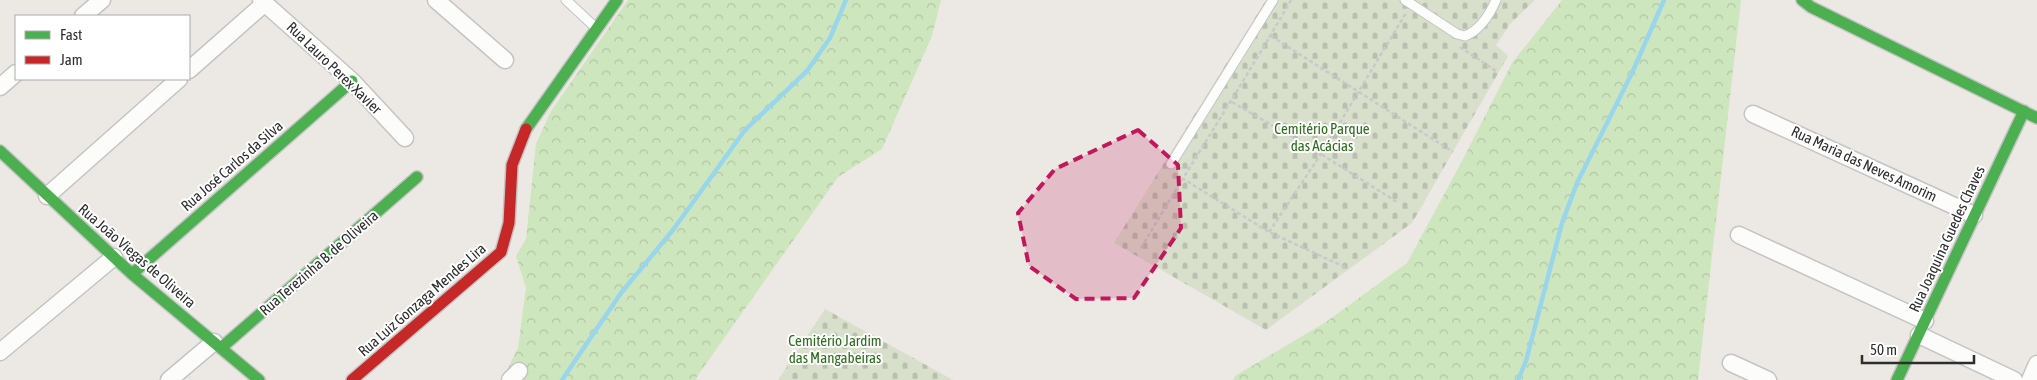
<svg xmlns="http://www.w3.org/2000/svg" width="2037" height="380" font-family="'Asap Condensed',sans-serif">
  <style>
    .forest { fill: url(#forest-crowns) }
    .cemetery { fill: url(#cemetery-stones) }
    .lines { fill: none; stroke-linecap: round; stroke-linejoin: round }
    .stream { stroke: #99d6ec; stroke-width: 4.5 }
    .lane-casing { stroke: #c5c4c5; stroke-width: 11 }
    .street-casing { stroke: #c5c4c5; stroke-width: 19 }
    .fast-casing { stroke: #c5c4c5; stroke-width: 14 }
    .jam-casing { stroke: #c5c4c5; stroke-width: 14 }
    .path { stroke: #c9c9c8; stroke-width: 2.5; stroke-dasharray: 4 2.5; stroke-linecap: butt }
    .lane { stroke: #fcfcfb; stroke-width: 9 }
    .street { stroke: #fcfcfb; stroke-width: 16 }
    .fast { stroke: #4caf50; stroke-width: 11 }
    .jam { stroke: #c62828; stroke-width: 11 }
    .marked { fill: #c2185b; fill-opacity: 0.2; stroke: #c2185b; stroke-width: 4; stroke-dasharray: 10 6; stroke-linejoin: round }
    .labels { text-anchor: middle; stroke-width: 4; stroke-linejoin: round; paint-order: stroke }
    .street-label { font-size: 15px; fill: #2e2e2e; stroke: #fff }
    .park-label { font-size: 15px; fill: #2c6e1b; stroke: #fff }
  </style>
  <defs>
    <pattern id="forest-crowns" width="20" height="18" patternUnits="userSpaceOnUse" patternTransform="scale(1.25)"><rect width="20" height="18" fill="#cee6be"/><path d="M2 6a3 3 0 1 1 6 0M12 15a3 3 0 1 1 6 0" fill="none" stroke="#b1c6a4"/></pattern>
    <pattern id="cemetery-stones" width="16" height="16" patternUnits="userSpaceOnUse" patternTransform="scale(1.25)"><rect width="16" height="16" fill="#d8e0cc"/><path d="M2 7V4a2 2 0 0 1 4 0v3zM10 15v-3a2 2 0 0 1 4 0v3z" fill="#bac0b0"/></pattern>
  </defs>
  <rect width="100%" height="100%" fill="#ece8e4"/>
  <!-- forest -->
  <path class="forest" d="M628 0H941L932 36 882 149 838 177 696 378 697 380H502L518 348 526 288 516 256 526 239 536 144 551 111Z
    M1562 0H1741L1698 380H1233L1235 376 1326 322 1407 263 1461 163 1512 63Z"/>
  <!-- cemetery -->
  <path class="cemetery" d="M1266 0H1535L1511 23 1496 45 1508 56 1412 223 1266 330 1114 243Z
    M825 309 953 380H778Z"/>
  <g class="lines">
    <!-- stream -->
    <path class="stream" d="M562 380 621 293 673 230 745 130 807 71 830 38 846 0
      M1518 380 1526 361 1562 223 1577 183 1632 73 1664 0"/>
    <defs>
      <path id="lane" d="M566 0 596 28
        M1405 0 1457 34 1465 36C1480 30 1490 14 1496 0
        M1171 164 1273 0"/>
      <path id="street" d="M261 0 352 81 405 138
        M436 0 505 60
        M83 16 102 0
        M189 70 265 3
        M0 87 16 73
        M1753 114 1974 215
        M47 196 179 79
        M1739 235 1925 321
        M1919 335 2014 380
        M0 352 114 257
        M1731 363 1768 380
        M169 380 214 342
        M510 380 519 371
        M2030 380 2037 364"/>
      <path id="fast" d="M1802 0 1811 7 2037 118
        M526 129 617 0
        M0 151 132 274 259 380
        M132 274 352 81
        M221 348 417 177
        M1897 380 2024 111"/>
      <path id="jam" d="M352 380 501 252 509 223 512 165 526 129"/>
    </defs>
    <!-- lane casing -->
    <use href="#lane" class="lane-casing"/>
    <!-- street casing -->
    <use href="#street" class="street-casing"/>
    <!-- fast casing -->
    <use href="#fast" class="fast-casing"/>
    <!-- jam casing -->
    <use href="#jam" class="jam-casing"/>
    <!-- path -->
    <path class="path" d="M1271 36 1453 152
      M1460 47 1496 71
      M1232 102 1321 154 1397 202
      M1182 178 1269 232 1347 268
      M1269 232 1321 154 1406 13
      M1141 248C1190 165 1243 84 1291 0"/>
    <!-- lane -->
    <use href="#lane" class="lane"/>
    <!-- street -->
    <use href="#street" class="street"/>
    <!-- fast -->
    <use href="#fast" class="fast"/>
    <!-- jam -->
    <use href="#jam" class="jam"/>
  </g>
  <!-- marked area -->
  <path class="marked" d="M1138 130 1178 165 1181 228 1134 298 1076 299 1029 266 1018 213 1055 169Z"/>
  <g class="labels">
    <!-- street labels -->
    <g class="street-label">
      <text transform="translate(334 68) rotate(44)" y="5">Rua Lauro Perex Xavier</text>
      <text transform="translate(1864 164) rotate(25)" y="5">Rua Maria das Neves Amorim</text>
      <text transform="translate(232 166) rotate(-41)" y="5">Rua José Carlos da Silva</text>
      <text transform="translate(1947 239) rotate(-65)" y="5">Rua Joaquina Guedes Chaves</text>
      <text transform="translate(137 256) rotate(41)" y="5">Rua João Viegas de Oliveira</text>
      <text transform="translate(319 263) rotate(-41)" y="5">Rua Terezinha B. de Oliveira</text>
      <text transform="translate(422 300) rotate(-41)" y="5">Rua Luiz Gonzaga Mendes Lira</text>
    </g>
    <!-- park labels -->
    <g class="park-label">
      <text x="1322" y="134">Cemitério Parque<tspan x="1322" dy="17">das Acácias</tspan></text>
      <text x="835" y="346">Cemitério Jardim<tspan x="835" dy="17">das Mangabeiras</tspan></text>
    </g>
  </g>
  <!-- legend -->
  <rect x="15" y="15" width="175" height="65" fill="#ffffff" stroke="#ababab"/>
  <rect x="25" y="31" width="25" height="8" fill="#4caf50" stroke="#ababab"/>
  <text x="60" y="40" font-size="15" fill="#2e2e2e">Fast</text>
  <rect x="25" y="56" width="25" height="8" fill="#c62828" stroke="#ababab"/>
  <text x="60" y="65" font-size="15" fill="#2e2e2e">Jam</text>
  <!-- scale -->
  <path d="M1862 355v8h112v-8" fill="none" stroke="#2e2e2e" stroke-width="2.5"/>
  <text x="1870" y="355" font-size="15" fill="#2e2e2e" stroke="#ffffff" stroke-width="4" paint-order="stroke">50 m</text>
</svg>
